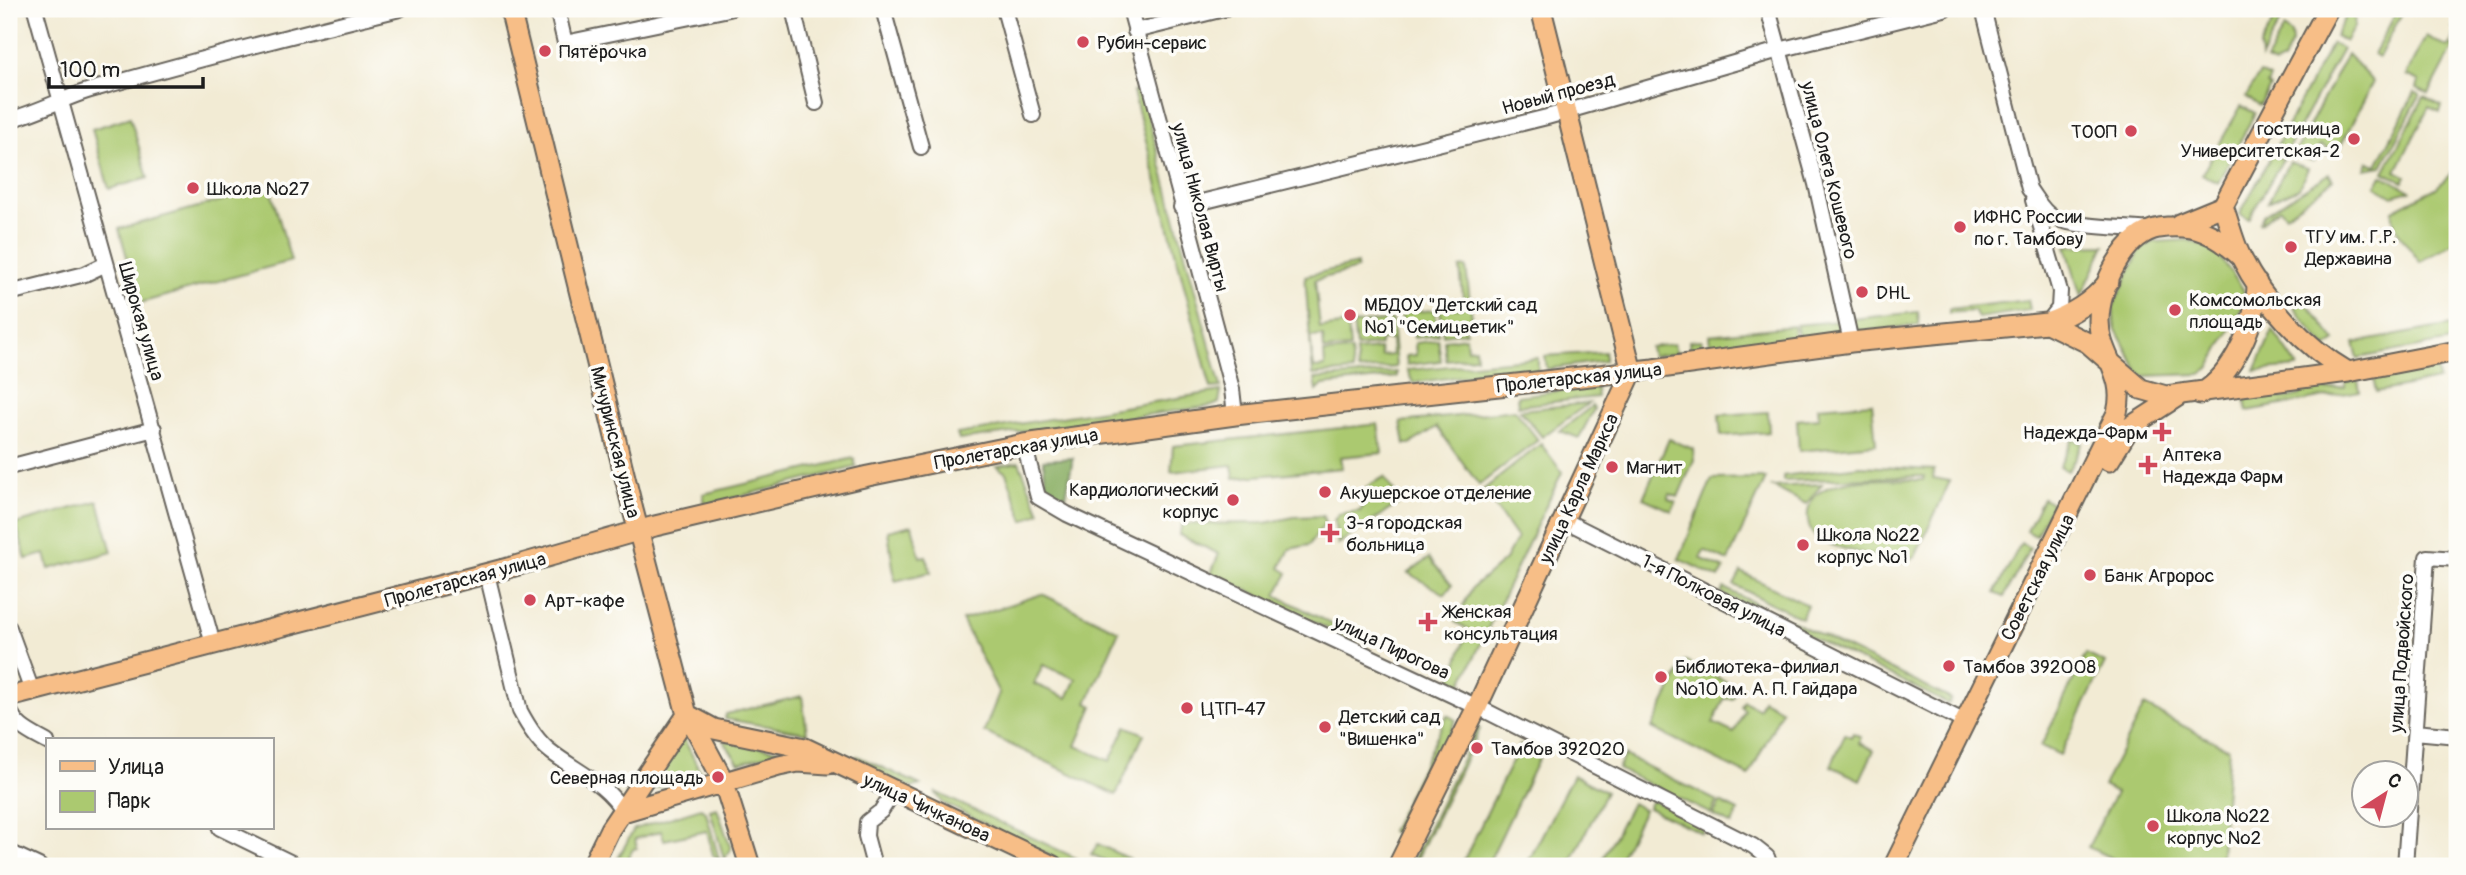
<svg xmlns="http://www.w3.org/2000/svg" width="2466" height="875" font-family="Pangolin,sans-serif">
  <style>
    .green { fill: #abc970; stroke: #647246; stroke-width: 2; fill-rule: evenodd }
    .forest { fill: #88ad62; stroke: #52643f; stroke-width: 2 }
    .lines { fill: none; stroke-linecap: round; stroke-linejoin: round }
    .minor-casing { stroke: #67645c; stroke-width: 18 }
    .major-casing { stroke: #67645c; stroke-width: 23 }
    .minor { stroke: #fff; stroke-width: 14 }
    .major { stroke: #f7be87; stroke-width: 19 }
    .poi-dot { fill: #d1495b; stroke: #fdfcf7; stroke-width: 2.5 }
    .labels { text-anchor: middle; stroke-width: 7; stroke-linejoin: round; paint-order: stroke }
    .poi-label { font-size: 19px; fill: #1c1c1c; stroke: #fdfcf7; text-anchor: start }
    .street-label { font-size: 19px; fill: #1c1c1c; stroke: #fdfcf7 }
  </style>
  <rect width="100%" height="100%" fill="#fdfcf7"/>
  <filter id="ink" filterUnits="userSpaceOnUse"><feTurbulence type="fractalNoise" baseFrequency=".0143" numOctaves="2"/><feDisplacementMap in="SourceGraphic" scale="14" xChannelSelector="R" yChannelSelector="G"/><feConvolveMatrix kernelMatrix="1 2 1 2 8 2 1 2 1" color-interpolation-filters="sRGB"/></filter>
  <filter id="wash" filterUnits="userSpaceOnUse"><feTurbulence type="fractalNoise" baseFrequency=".00686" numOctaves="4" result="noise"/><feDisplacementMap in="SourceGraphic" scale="28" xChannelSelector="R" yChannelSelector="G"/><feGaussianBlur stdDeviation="1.57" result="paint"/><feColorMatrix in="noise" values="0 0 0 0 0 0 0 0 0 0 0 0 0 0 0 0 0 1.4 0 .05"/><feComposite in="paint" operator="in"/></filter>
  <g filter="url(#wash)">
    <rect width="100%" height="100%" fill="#f2ebd4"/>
    <!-- green -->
    <path class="green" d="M2350 9H2355L2354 27 2345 42 2335 36Z
      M2398 9H2404L2379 57 2374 54Z
      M2279 11 2284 14 2261 58 2260 46Z
      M2284 28 2291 34 2292 43 2283 61 2274 65 2266 61Z
      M2453 28 2457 30V31L2450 45 2454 47 2429 94 2417 88 2419 81 2406 75 2426 36 2448 48 2457 31Z
      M2332 43 2342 49 2286 152 2276 147Z
      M2347 54 2373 82 2337 153 2321 145 2313 161 2294 155Z
      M2260 73 2270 78 2267 85 2270 87 2260 105 2246 97Z
      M1141 90 1221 387 1211 388 1133 92Z
      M2415 92 2420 95 2382 166 2365 169 2368 162 2377 165Z
      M2424 97 2442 106 2440 112 2429 107 2396 171 2406 176 2403 182 2384 172Z
      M2241 106 2255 113 2218 183 2202 174Z
      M130 117 148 178 109 189 92 129Z
      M2272 154 2283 159 2249 219 2240 214Z
      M2289 162 2308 168 2299 188 2268 202Z
      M2457 168V240L2420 262C2410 248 2390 228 2393 210L2436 188Z
      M2329 174 2333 180 2286 215 2280 208 2259 224 2263 215Z
      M2382 175 2410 191 2393 196 2376 186Z
      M270 187 291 261 140 303 119 229Z
      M2188 240 2215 250 2243 289 2245 297 2243 306 2209 369 2201 374 2144 376 2138 371 2115 328 2113 307 2140 250 2154 242Z
      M2105 245 2081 297 2066 246Z
      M1357 264V269L1315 280 1320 328 1348 324 1350 348 1324 350 1323 336 1310 337 1314 368 1325 367 1324 353 1351 351 1353 371 1313 375 1305 276Z
      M1466 267 1472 318 1464 319 1466 332 1443 335 1440 309 1464 307 1460 268Z
      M2028 300 2030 310 1978 318 1974 311 1949 313V309Z
      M2304 300 2336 341 2326 348 2294 308Z
      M1435 310 1438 335 1414 338 1413 326H1403L1401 313Z
      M1918 312 1919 325 1861 332 1854 327 1853 319Z
      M1392 320 1396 367 1358 371 1356 351 1380 349 1381 356 1392 355 1391 340H1380V345L1356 347 1353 324Z
      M1838 321 1839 331 1835 336 1799 340 1796 325Z
      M2457 324V340L2358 358 2354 343Z
      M1793 326 1795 340 1710 347 1709 335Z
      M2273 330 2298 367 2255 371Z
      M1466 337 1467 349 1475 348 1476 357 1446 360 1444 340Z
      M1438 340 1441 361 1407 365 1406 356 1416 355 1415 343Z
      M1701 340 1703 351 1652 356 1650 347 1674 344 1676 352 1690 351 1689 341Z
      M1605 352V361L1547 369 1545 356Z
      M1538 358V370L1528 372 1521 368 1413 383 1407 370Z
      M2436 366 2438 380 2376 392 2373 378Z
      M1397 372V377L1323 385 1317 391 1315 379Z
      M2358 380 2360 391 2247 411 2245 399 2279 393 2281 399 2301 395V389L2325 385 2326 390 2345 387V382Z
      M1596 386 1597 397 1518 406 1517 396Z
      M1221 391 1219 403 1212 406 959 440 957 434Z
      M1589 403 1542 437 1520 410Z
      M1872 403 1876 444 1799 451 1797 420 1819 418 1818 407Z
      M1592 406 1594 409 1579 438 1560 431Z
      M1515 410 1538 440 1479 485 1437 427 1410 444H1405L1401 422Z
      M1768 412 1769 432 1721 436 1719 415Z
      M1378 424 1382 453 1340 457 1342 468 1234 478 1232 465 1171 472 1173 446Z
      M1669 439 1693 449 1694 460 1678 497 1670 494 1668 499 1676 502 1672 511 1643 498Z
      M2073 439 2082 444 2068 471 2059 467Z
      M1541 444 1562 472 1458 692 1449 688 1468 629 1455 622 1472 588 1505 560 1517 538 1483 490Z
      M854 458 856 467 705 505 703 494Z
      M1019 462 1040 512 1024 521 1006 473 997 466Z
      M1860 466 1934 470 1933 478 1950 481 1915 557 1904 562 1895 561C1874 555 1832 549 1816 537 1809 532 1807 521 1808 512 1812 471 1894 480 1923 480L1924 476 1783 481V476Z
      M1384 477 1401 502 1338 544 1334 520 1339 514 1360 511 1366 502V487Z
      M1766 478 1728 561 1704 550 1700 558 1724 569 1719 578 1679 559 1712 479Z
      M1822 484 1806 504 1773 487Z
      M2043 498 2052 503 2036 536 2027 531Z
      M98 501 112 552 49 569 45 554 26 559 16 524Z
      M1323 516 1325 523 1309 545 1290 549 1280 568 1288 573 1276 595 1358 638 1356 642 1211 573 1219 554 1179 535 1182 524 1265 523 1294 517Z
      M912 525 920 557 926 556 931 572 895 581 888 531Z
      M2021 543 2030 548 2004 597 1995 593Z
      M1429 558 1452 585 1445 594 1408 573Z
      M1741 572 1807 605 1801 618 1734 585Z
      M1724 588 1951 699 1949 704 1721 593Z
      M1042 594 1119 631 1087 703 1093 706 1076 746 1110 761 1126 726 1144 734 1116 795 984 732 999 693 962 620ZM1043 665 1076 679 1067 698 1034 684Z
      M2086 654 2105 663 2060 755 2041 746Z
      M1685 661 1739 688 1732 699H1724L1713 723 1734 733 1745 710 1741 707 1744 701 1759 709 1763 700 1782 710 1749 776 1652 728Z
      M802 696 807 733 725 719 726 714Z
      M2144 706 2229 749 2220 866H2128L2088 847 2116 793 2103 786Z
      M1447 715 1456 720 1403 830 1398 834 1391 831Z
      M1477 728 1480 729 1416 861 1413 860Z
      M1853 733 1861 737 1859 743 1874 750 1860 780 1831 766 1845 734 1851 737Z
      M683 737 700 771 698 776 650 790 649 786Z
      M723 740 782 751 739 763Z
      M1520 745 1540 756 1487 866H1461Z
      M1624 755 1717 801 1711 814 1618 769Z
      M857 756 920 785 912 788 854 761Z
      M1573 775 1606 792 1569 866H1526Z
      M935 792 1076 858 1063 862 943 803Z
      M1652 800 1704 827 1702 833 1648 808Z
      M1720 802 1738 811 1732 825 1713 815Z
      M1632 803 1644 810 1616 866H1599Z
      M701 808 706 812 719 859 713 855 707 831 664 840 661 831 635 839 637 848 633 849 624 866H614L634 829Z
      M717 808 731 849 724 859 710 810Z
      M1098 844 1131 860 1128 866H1117L1091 854Z"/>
    <!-- forest -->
    <path class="forest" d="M1073 458 1066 496 1047 491 1043 460Z"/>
  </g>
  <g filter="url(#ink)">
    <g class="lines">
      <defs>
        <path id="minor" d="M35 9 213 644
          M557 9 565 43 729 9
          M793 9 816 103
          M883 9 921 147
          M1004 9 1033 115
          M1130 9 1232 389 1235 415
          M1768 9 1816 184 1851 342
          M1983 9 2029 189C2036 198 2043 214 2055 218 2079 228 2123 227 2150 230
          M1135 31 1224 9
          M9 120C39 112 65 97 94 89 195 60 297 34 400 9
          M2033 200 2060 291 2059 308 2048 322
          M1181 207 1547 117 1779 50 1944 9
          M9 293 85 274 106 264
          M1024 444 1038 497 1067 514 1488 712 1753 846 1767 857 1770 866
          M9 467 154 429
          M1564 520 1965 722
          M487 574 520 711C528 726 537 741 550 751 575 771 607 783 623 812
          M9 628 32 691
          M9 708C15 727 31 733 47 742
          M2415 732 2457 736
          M220 828 298 866
          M9 852 39 866
          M874 866 866 836 867 822 881 811 894 791
          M2405 866 2427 557 2457 559"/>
        <path id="major" d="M510 9 633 510 686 711 723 780 750 866
          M2223 206 2328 9
          M2223 206C2229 222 2233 241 2241 257 2264 303 2305 347 2348 372
          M2179 224 2223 206
          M2047 323 2088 343 2141 389 2166 396 2348 372 2457 351
          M2200 394C2234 375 2257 321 2257 283
          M2109 461 2130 427 2178 396
          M9 697 508 568 655 526 868 476 1024 444 1235 415 1653 369 1851 342 2047 323C2073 314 2092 302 2109 281
          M688 715 714 729 805 748 1053 866
          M623 812 779 766 798 762 828 764
          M592 866 610 829 687 715
          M1398 866 1477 707 1632 372 1541 9
          M1894 866 2117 413C2127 374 2099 356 2099 321 2099 287 2124 234 2159 228 2194 223 2215 233 2241 257"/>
      </defs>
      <!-- minor casing -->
      <use href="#minor" class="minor-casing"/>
      <!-- major casing -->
      <use href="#major" class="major-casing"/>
      <!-- minor -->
      <use href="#minor" class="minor"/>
      <!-- major -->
      <use href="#major" class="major"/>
    </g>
  </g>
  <!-- markers -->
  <g class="poi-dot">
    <circle cx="1083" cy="42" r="7"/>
    <circle cx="545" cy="51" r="7"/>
    <circle cx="2131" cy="131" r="7"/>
    <circle cx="2354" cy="139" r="7"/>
    <circle cx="193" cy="188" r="7"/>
    <circle cx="1960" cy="227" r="7"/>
    <circle cx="2291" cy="247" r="7"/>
    <circle cx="1862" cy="292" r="7"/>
    <circle cx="2175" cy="310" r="7"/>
    <circle cx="1350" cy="315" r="7"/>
    <path d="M2158.5 421.5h7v7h7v7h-7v7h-7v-7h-7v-7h7z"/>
    <path d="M2144.5 454.5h7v7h7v7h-7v7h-7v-7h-7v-7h7z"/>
    <circle cx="1612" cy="467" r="7"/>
    <circle cx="1325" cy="492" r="7"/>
    <circle cx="1233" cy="500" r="7"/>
    <path d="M1326.5 522.5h7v7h7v7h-7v7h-7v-7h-7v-7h7z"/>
    <circle cx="1803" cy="545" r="7"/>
    <circle cx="2090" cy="575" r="7"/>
    <circle cx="530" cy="600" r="7"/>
    <path d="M1424.5 611.5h7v7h7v7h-7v7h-7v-7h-7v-7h7z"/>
    <circle cx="1949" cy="666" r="7"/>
    <circle cx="1661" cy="677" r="7"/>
    <circle cx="1187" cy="708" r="7"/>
    <circle cx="1325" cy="727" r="7"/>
    <circle cx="1477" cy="748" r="7"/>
    <circle cx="718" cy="777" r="7"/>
    <circle cx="2153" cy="826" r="7"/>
  </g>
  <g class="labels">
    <!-- poi labels -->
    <g class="poi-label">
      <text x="1097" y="49">Рубин-сервис</text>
      <text x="559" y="58">Пятёрочка</text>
      <text x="2340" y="135" text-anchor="end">гостиница<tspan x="2340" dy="22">Университетская-2</tspan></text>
      <text x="2117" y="138" text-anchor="end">ТООП</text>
      <text x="207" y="195">Школа №27</text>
      <text x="1974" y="223">ИФНС России<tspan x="1974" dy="22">по г. Тамбову</tspan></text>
      <text x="2305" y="243">ТГУ им. Г.Р.<tspan x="2305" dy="22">Державина</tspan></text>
      <text x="1876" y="299">DHL</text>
      <text x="2189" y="306">Комсомольская<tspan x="2189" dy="22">площадь</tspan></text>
      <text x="1364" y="311">МБДОУ "Детский сад<tspan x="1364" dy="22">№1 "Семицветик"</tspan></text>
      <text x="2148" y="439" text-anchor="end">Надежда-Фарм</text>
      <text x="2162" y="461">Аптека<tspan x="2162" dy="22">Надежда Фарм</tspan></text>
      <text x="1626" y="474">Магнит</text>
      <text x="1219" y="496" text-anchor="end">Кардиологический<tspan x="1219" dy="22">корпус</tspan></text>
      <text x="1339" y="499">Акушерское отделение</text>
      <text x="1346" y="529">3-я городская<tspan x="1346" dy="22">больница</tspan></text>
      <text x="1817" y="541">Школа №22<tspan x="1817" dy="22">корпус №1</tspan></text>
      <text x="2104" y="582">Банк Агророс</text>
      <text x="544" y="607">Арт-кафе</text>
      <text x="1444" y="618">Женская<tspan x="1444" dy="22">консультация</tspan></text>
      <text x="1675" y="673">Библиотека-филиал<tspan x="1675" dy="22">№10 им. А. П. Гайдара</tspan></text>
      <text x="1963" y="673">Тамбов 392008</text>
      <text x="1201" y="715">ЦТП-47</text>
      <text x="1339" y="723">Детский сад<tspan x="1339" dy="22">"Вишенка"</tspan></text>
      <text x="1491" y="755">Тамбов 392020</text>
      <text x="704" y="784" text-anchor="end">Северная площадь</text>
      <text x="2167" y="822">Школа №22<tspan x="2167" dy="22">корпус №2</tspan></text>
    </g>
    <!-- street labels -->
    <g class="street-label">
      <text transform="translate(1558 93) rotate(-15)" y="7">Новый проезд</text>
      <text transform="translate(1830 170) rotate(76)" y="7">улица Олега Кошевого</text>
      <text transform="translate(1201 207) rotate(75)" y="7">улица Николая Вирты</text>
      <text transform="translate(142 321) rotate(74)" y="7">Широкая улица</text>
      <text transform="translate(1579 377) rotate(-6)" y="7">Пролетарская улица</text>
      <text transform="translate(616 442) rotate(76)" y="7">Мичуринская улица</text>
      <text transform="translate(1016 448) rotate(-10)" y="7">Пролетарская улица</text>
      <text transform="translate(1578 488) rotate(-65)" y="7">улица Карла Маркса</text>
      <text transform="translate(2037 577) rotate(-63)" y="7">Советская улица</text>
      <text transform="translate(465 579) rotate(-15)" y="7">Пролетарская улица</text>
      <text transform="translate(1714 595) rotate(27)" y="7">1-я Полковая улица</text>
      <text transform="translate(1392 647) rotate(25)" y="7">улица Пирогова</text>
      <text transform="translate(2401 653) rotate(-86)" y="7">улица Подвойского</text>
      <text transform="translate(927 807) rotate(25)" y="7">улица Чичканова</text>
    </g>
  </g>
  <!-- margin -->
  <rect width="2466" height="875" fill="none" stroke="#fdfcf7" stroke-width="35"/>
  <!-- legend -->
  <rect x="46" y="738" width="228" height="91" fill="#fdfcf7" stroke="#a3a29f" stroke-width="2"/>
  <rect x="60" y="761" width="35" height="10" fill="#f7be87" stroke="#a3a29f" stroke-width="2"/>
  <text x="108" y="774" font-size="21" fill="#1c1c1c">Улица</text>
  <rect x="60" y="791" width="35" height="21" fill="#abc970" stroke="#a3a29f" stroke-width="2"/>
  <text x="108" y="808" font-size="21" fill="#1c1c1c">Парк</text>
  <!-- north arrow -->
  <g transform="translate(2385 794) rotate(36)"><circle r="33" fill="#fdfcf7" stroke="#a3a29f" stroke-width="2"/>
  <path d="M0-5L12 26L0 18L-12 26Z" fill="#d1495b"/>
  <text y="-10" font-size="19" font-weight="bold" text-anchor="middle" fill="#1c1c1c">С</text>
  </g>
  <!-- scale -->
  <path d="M49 77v10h154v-10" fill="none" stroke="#1c1c1c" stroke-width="3.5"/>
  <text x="60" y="77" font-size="21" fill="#1c1c1c" stroke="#fdfcf7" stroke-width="5" paint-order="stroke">100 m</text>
</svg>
